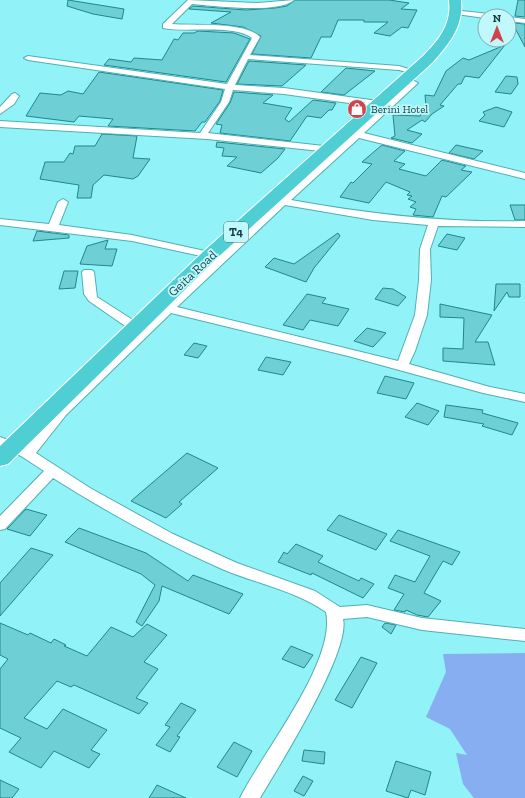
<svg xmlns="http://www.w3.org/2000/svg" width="525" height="798" font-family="'Zilla Slab',serif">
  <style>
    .water { fill: #86aef1 }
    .building { fill: #6ecfd4; stroke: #1c898f }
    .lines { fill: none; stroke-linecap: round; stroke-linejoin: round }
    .minor-casing { stroke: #4eb0b6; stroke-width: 2 }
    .trunk-casing { stroke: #fff; stroke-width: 2 }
    .minor { fill: #fff; fill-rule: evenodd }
    .trunk { fill: #4fced4; fill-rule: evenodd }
    .labels { text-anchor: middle; stroke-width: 3.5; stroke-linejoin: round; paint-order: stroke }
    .far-poi-label { font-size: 11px; fill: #153e41; stroke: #c1f8fb; text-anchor: start }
    .shield { fill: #c1f8fb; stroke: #497679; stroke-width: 1 }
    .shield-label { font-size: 12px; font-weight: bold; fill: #153e41 }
    .street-label { font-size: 13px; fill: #153e41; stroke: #c1f8fb }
  </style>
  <rect width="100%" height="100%" fill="#91f2f7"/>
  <!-- water -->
  <path class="water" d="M525 653V798H474L463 784 456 753 467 755 450 729 426 717 446 672 443 654Z"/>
  <!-- building -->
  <path class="building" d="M68 0 124 9 122 19 93 14 67 6Z
    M295 0H389L409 3 401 9 417 10 408 28 402 27 390 36 374 33 388 22H364V20H338L331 37H321L311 58 252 54 261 36 243 27 211 23 231 12 189 9 193 6 246 10 275 8 287 6Z
    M518 0H525V17L515 16Z
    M514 23 525 24V47L514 26Z
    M198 31 234 33 250 39 226 82 104 65 109 59 131 62 134 58 162 60 174 39 178 40 183 33H194Z
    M505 45 479 78 465 76 461 84H458L440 105 444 106 432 114 425 122 422 120 407 130 422 134 412 143 391 138 395 136 393 115 420 116 426 106 425 95 434 96 446 71 463 58 469 60Z
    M249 61 306 65 282 86 237 84Z
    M346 68 375 71 344 95 321 92Z
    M99 72 223 90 220 101 205 122H202L195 131 108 126 113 119 79 116 74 122 26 116 40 93 61 95 68 91 83 94Z
    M506 76 517 77 518 84 511 94 495 92Z
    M234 92 273 95 263 103 292 108 285 119 289 122 313 100 336 103 332 110H329L321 118 307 116 290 141 220 133 222 125 216 124 230 103Z
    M496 107 512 112 504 127 479 121 485 115 483 112Z
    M102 134 137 136 133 158 150 159 138 176 133 179 104 175 93 185 91 198H77L79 185 40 179 45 162H64L70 153 73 154 75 146H95Z
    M217 142 285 149 278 158 261 173 227 166 237 157 222 156 224 148 216 147Z
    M382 145 405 151 394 161 405 164 399 169 426 176 442 160 466 166 461 170 472 172 446 197 442 196 433 217 413 215 416 209 410 207 416 202 408 199 412 196 407 195 410 192 386 182 369 203 340 197 351 182 353 183 372 164 362 162Z
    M456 145 483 151 474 159 449 153Z
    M510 205H525V220H515Z
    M37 231 69 235V238L33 241Z
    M338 233 340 236 314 268 306 282 265 267 274 258 294 264Z
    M447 234 465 238 457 250 438 246Z
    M108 240 105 249H117L112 266 80 264 87 246Z
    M64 271H78L75 288 59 289Z
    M496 284H520V297H509L507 292 494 311Z
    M383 288 393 289 406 297 398 306 375 299Z
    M307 294 326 298 322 303 349 309 338 326 310 320 303 330 283 325Z
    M440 304 492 315 475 342H488L495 365 443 361V348L463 349 464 318 440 317Z
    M367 328 386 333 373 347 354 341Z
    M194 343 207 346 198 358 184 355Z
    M266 357 291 362 283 375 258 370Z
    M385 376 414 383 406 399 377 393Z
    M417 403 439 411 428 425 405 417Z
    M446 405 483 410 482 413 518 423 512 435 482 426 484 424 444 417Z
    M187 453 218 468 179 502 182 504 166 518 131 501Z
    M26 509 47 515 30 536 7 529Z
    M339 515 387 534 376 550 327 530Z
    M79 528 146 553 188 581 193 575 243 594 229 614 162 586 159 601 142 626 136 622 155 585 141 574 65 542Z
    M398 530 460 552 452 565 443 561 424 593 441 601 428 617 417 615 406 610 405 612 394 610 404 594 388 588 395 575 415 582 430 556 390 541Z
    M296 544 323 556 318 562 359 581 361 578 374 584 363 598 312 573 311 575 278 562 284 552 287 554Z
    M31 548 53 555 0 616V583Z
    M0 623 28 635 30 633 51 643 54 639 66 645 64 646 87 656 111 627 133 637 147 624 167 635 144 662 158 669 136 698 148 703 139 714 74 685 71 687 57 681 24 718 47 729 63 709 107 730 91 750 100 754 89 768 54 751 41 768 9 752 21 738 0 728V669L8 659 0 655Z
    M385 623 396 625 391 634 382 627Z
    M291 646 313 655 304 668 282 659Z
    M361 657 377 663 352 708 335 700Z
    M181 703 196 710 177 736 180 737 170 752 156 745 170 727 165 725Z
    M234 742 252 751 237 777 217 767Z
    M304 750 325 752 324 764 302 761Z
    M396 761 431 772 425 795 411 790 408 798 386 791Z
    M303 776 313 781 304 796 294 791Z
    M0 780 19 789 12 798H0Z
    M157 785 186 798H149Z"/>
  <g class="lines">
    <defs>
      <path id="minor" d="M188 0 258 3 294 0C279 14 214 6 192 4L172 24C193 26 245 21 260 37L250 55 399 66 418 72 414 74 399 70 248 59 235 85 284 88 378 101 382 104 378 107 284 94 233 90 229 102 208 133 333 147V151L330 152 207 139 0 127V121L200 133 221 102 225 89 28 60 24 58 28 56 227 84 252 38C234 24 187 33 163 28V24Z
        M453 10 489 14 493 16H485V18L456 14 452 12Z
        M509 17 525 19V23L509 21Z
        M411 81H414L418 83 364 133 525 173V179L359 138 291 200C368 214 446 223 525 221V227L438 226 430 249 431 280 427 315 415 351 409 364 490 387 525 394V402L483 393 348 356 171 313 66 415 36 453 90 488 173 534 237 563 315 591 340 607 367 605 422 618 525 629V641L422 630 367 617 343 619C351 651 279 766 260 798H240C262 753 337 661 326 612 294 590 257 584 222 569 163 543 107 512 53 478L5 529 0 530V516L44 471 21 456 0 446V437L26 447 56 409 139 330H131L89 301 84 294 82 272 84 270H92L94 272 97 297 139 324 140 329ZM285 205 373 220 428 225 420 249 419 280 415 315 398 361 177 307Z
        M15 93 19 96 14 104 0 114V107L12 94Z
        M63 199 68 202 59 225 132 235 214 253 215 255 210 258 132 241 0 225V219L49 224 58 202Z"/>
      <path id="trunk" d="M449 0H461C464 26 449 44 433 62L216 259 8 464 0 466V446L204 251 423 56C439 40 452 24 449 0Z"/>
    </defs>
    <!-- minor casing -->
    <use href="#minor" class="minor-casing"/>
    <!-- trunk casing -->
    <use href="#trunk" class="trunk-casing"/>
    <!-- minor -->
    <use href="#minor" class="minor"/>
    <!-- trunk -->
    <use href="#trunk" class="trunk"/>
  </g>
  <!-- icons -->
  <defs>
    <symbol id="shop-disc" viewBox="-11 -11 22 22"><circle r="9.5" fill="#d2424d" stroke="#c1f8fb"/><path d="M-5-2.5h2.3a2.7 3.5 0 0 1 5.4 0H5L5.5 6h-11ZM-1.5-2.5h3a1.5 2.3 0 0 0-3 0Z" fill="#fff"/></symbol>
  </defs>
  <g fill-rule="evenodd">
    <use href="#shop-disc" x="346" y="98" width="22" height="22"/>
  </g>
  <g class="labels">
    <!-- far-poi labels -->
    <g class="far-poi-label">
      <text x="371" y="113">Berini Hotel</text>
    </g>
    <!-- shield labels -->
    <rect class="shield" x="224" y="222" width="24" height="20" rx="3"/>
    <g class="shield-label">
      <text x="236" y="236">T4</text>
    </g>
    <!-- street labels -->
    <g class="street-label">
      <text transform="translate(192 273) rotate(-43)" y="5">Geita Road</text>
    </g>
  </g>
  <!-- north arrow -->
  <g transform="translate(497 28)"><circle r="19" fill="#c1f8fb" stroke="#7caeb1"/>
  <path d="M0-3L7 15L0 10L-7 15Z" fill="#d2424d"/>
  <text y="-6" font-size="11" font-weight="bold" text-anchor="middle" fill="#153e41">N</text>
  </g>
</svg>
